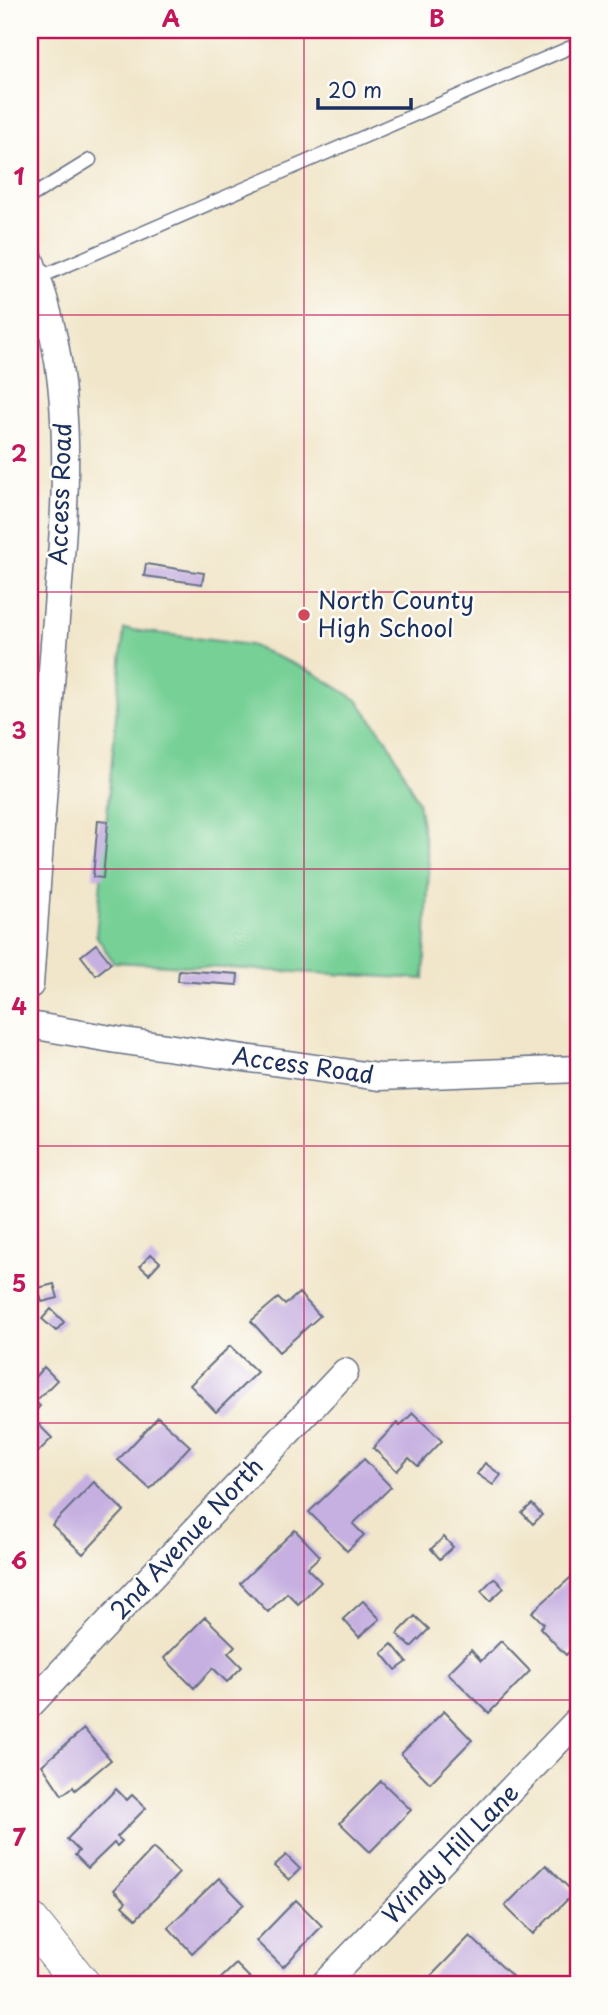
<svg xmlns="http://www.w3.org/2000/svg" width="608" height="2015" font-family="'Playpen Sans',sans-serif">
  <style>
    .green { fill: #77d096; stroke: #49807a; stroke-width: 2 }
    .building { fill: #c6b0e1 }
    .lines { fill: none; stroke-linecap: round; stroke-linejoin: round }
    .lane-casing { stroke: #666f84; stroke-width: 15 }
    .street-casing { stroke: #666f84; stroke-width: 29 }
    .secondary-casing { stroke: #666f84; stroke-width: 39 }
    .lane { stroke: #fff; stroke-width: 12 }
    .street { stroke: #fff; stroke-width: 26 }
    .secondary { stroke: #fff; stroke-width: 37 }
    .grid { fill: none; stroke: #c2185b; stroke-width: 2; stroke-opacity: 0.55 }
    .poi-dot { fill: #d1495b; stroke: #fdfcf7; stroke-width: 2.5 }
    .labels { text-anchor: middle; stroke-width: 5; stroke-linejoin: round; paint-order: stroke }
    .street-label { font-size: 24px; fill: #1b2f5e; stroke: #fdfcf7 }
    .poi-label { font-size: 24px; fill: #1b2f5e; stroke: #fdfcf7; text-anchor: start }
    .neatline { fill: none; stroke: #c2185b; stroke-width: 2.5 }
    .grid-label { font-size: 23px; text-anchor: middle; font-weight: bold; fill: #c2185b }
  </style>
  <rect width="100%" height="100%" fill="#fdfcf7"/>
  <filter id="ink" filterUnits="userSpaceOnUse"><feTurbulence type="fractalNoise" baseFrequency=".0143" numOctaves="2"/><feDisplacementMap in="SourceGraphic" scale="14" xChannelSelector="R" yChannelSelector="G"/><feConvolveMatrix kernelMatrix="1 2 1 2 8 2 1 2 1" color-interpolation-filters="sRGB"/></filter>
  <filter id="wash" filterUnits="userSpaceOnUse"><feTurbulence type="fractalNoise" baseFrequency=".00686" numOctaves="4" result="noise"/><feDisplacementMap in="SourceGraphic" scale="28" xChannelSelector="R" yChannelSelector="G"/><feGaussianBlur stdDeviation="1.57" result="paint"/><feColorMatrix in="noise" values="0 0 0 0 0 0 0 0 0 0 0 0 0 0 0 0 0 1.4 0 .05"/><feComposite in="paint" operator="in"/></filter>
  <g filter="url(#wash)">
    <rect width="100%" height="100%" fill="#f1e6ca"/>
    <!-- green -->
    <path class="green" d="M124 629 250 645 314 673 357 700 389 743 418 802 429 866 424 979 113 962 96 935Z"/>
    <g id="blocks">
      <!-- building -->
      <path class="building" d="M146 564 204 573 202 584 144 576Z
        M98 820 108 821 103 878 93 877Z
        M96 944 111 963 96 975 81 956Z
        M179 970 238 974 237 985 178 981Z
        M151 1254 160 1262 149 1274 140 1266Z
        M54 1284 58 1298 42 1302 38 1288Z
        M299 1293 320 1316 279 1352 251 1321 278 1298 285 1305Z
        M51 1309 64 1322 56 1331 42 1319Z
        M230 1346 257 1372 216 1412 190 1385Z
        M44 1367 57 1380 37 1400 30 1394V1382Z
        M30 1397 40 1406 32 1415 30 1413Z
        M413 1413 442 1441 418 1466 409 1458 397 1471 373 1448 397 1423 400 1426Z
        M30 1416 52 1438 30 1460Z
        M158 1417 190 1446 150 1489 118 1460Z
        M364 1459 391 1487 353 1524 364 1535 347 1551 309 1512Z
        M485 1463 501 1475 493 1485 477 1474Z
        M94 1482 124 1511 83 1554 52 1525Z
        M532 1504 542 1515 533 1524 522 1513Z
        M295 1530 320 1556 307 1568 321 1582 298 1604 287 1593 268 1612 240 1583Z
        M444 1537 453 1547 440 1559 431 1549Z
        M578 1571V1643L566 1655 540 1628 544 1624 532 1612Z
        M494 1578 504 1588 490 1601 481 1591Z
        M363 1601 380 1619 359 1637 343 1619Z
        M415 1616 429 1629 411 1647 397 1634Z
        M205 1617 235 1646 228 1653 242 1667 227 1682 213 1668 194 1688 164 1658Z
        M501 1641 530 1671 489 1713 448 1673 471 1650 481 1661Z
        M392 1644 407 1662 396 1670 382 1653Z
        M444 1711 472 1740 430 1783 401 1754Z
        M84 1729 111 1760 75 1790 73 1787 62 1795 42 1765Z
        M381 1781 411 1810 370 1852 340 1823Z
        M116 1789 127 1800 132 1795 146 1808 117 1837 122 1841 117 1846 114 1843 88 1868 75 1855 79 1851 67 1839Z
        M578 1831V1850L568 1840Z
        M153 1848 179 1873 136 1919 122 1906 126 1902 114 1890Z
        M286 1855 300 1869 289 1880 274 1866Z
        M546 1865 574 1893 533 1934 505 1906Z
        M219 1878 244 1904 192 1953 168 1927Z
        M296 1900 322 1926 283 1967 256 1941Z
        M470 1936 515 1979 509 1985H437L429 1978Z
        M236 1964 247 1975 258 1985H214Z"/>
    </g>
  </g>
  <g filter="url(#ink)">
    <use href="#blocks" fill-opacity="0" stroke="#666f84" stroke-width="2"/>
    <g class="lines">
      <defs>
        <path id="lane" d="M30 197 90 160
          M38 278 578 44"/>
        <path id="street" d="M30 259C83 386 63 523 53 657 45 766 38 876 30 985
          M30 1025 117 1040 379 1077 578 1069
          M30 1705 345 1372
          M323 1985 578 1720"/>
        <path id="secondary" d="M30 1921 82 1985"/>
      </defs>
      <!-- lane casing -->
      <use href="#lane" class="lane-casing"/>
      <!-- street casing -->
      <use href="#street" class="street-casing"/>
      <!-- secondary casing -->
      <use href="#secondary" class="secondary-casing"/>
      <!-- lane -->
      <use href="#lane" class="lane"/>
      <!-- street -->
      <use href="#street" class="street"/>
      <!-- secondary -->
      <use href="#secondary" class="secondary"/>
    </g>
  </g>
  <!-- grid -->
  <path class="grid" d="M304 30V1985M30 315H578M30 592H578M30 869H578M30 1146H578M30 1423H578M30 1700H578"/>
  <!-- markers -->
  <circle class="poi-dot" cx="304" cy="615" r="7"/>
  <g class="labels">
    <!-- street labels -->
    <g class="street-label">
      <text transform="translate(61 494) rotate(-88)" y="8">Access Road</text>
      <text transform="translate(303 1066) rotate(8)" y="8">Access Road</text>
      <text transform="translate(187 1539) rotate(-47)" y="8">2nd Avenue North</text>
      <text transform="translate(451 1854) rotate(-46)" y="8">Windy Hill Lane</text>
    </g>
    <!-- poi labels -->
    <g class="poi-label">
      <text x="318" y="609">North County<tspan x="318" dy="28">High School</tspan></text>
    </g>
  </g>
  <!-- margin -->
  <rect width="608" height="2015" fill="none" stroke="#fdfcf7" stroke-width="77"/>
  <!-- scale -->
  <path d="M318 98v10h93v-10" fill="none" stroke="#1b2f5e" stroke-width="3.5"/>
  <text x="328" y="98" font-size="21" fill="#1b2f5e" stroke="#fdfcf7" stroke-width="5" paint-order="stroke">20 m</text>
  <rect x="38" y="38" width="532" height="1938" class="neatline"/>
  <g class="grid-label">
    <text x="171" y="27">A</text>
    <text x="437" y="27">B</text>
    <text x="19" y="185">1</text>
    <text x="19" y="462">2</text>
    <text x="19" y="739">3</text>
    <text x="19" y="1015">4</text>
    <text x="19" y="1292">5</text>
    <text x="19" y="1569">6</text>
    <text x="19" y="1846">7</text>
  </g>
</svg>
